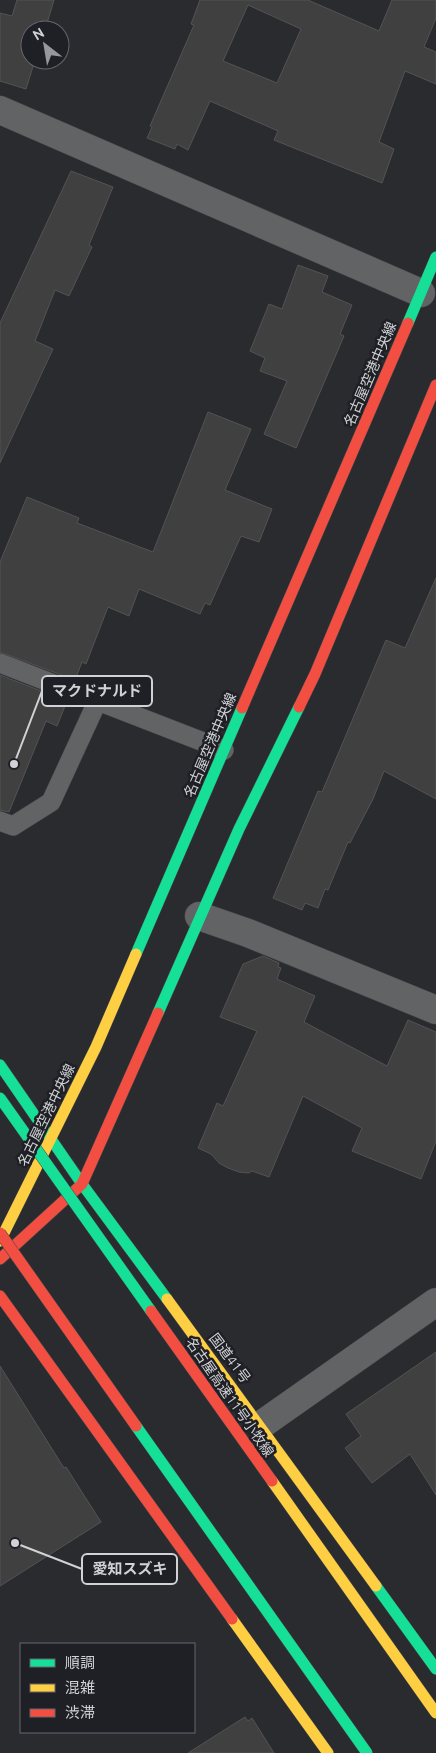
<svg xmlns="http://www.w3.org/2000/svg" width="436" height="1753" font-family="Ubuntu,'Noto Sans JP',sans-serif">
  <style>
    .building { fill: #404040; stroke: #545354; fill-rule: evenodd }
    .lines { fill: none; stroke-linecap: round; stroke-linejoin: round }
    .lane-casing { stroke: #464749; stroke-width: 20 }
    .street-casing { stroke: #464749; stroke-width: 29 }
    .fast-casing { stroke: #464749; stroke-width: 12 }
    .slow-casing { stroke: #464749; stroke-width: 12 }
    .jam-casing { stroke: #464749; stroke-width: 12 }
    .lane { stroke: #626364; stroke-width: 19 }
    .street { stroke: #626364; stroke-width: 28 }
    .fast { stroke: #16e098; stroke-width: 11 }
    .slow { stroke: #ffcf43; stroke-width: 11 }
    .jam { stroke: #f24e42; stroke-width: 11 }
    .fast-bridge-casing { stroke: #464749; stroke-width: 12; stroke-linecap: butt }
    .slow-bridge-casing { stroke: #464749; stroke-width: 12; stroke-linecap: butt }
    .jam-bridge-casing { stroke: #464749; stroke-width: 12; stroke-linecap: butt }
    .fast-bridge { stroke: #16e098; stroke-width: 11 }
    .slow-bridge { stroke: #ffcf43; stroke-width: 11 }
    .jam-bridge { stroke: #f24e42; stroke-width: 11 }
    .labels { text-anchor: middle; stroke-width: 5; stroke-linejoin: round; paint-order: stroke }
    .street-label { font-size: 14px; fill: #d1d2d5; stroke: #1f2026 }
    .leader { fill: none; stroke: #d1d2d5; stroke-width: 2 }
    .callout-dot { fill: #d1d2d5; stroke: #1f2026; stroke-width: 2 }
    .callout { fill: #1f2026; stroke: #d1d2d5; stroke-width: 2 }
    .callout-label { font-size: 15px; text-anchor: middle; font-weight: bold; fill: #d1d2d5 }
  </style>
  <rect width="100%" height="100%" fill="#2a2b2f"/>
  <!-- building -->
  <path class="building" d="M17 0H54L45 30H30V60H35L26 89 0 81V13L12 16Z
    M200 0H308L379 31 392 0H436V18L424 47 436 52V84L405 71 379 142 394 149 382 183 274 140 278 131 210 101 188 150 177 144 175 149 147 138 152 127 150 126 194 25 191 24ZM248 5 301 29 277 83 223 61Z
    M71 171 113 187 89 245 92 247 69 296 55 290 35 341 53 349 0 463V323Z
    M298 265 328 276 322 292 352 305 340 334 344 336 296 448 264 434 287 381 260 371 265 358 250 351 269 304 282 309Z
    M208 412 251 429 225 490 272 509 259 542 241 536 210 605 205 603 200 614 139 589 129 616 108 607 86 664 82 662 75 680 0 652V562L27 497 79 518 77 523 153 552Z
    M436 578V799L384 771 373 799 350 843 348 842 328 890 325 889 318 908 305 903 302 910 273 898 318 791 322 792 386 640 405 648Z
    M0 675 67 701 57 726 46 721 9 812 0 810Z
    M263 956 279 963 278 967 281 968 277 979 315 996 304 1022 387 1066 408 1020 436 1032V1141L421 1179 352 1151 362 1128 303 1096 269 1177 252 1171 249 1173 239 1172 228 1168 219 1163 211 1154 198 1148 217 1103 223 1106 257 1031 220 1017 243 964Z
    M436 1352V1495L410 1454 372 1483 345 1448 361 1436 346 1414Z
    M0 1366 64 1468 66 1467 101 1522 0 1586Z
    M245 1717 248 1721 252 1718 274 1753H188Z"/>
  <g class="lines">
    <defs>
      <path id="lane" d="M0 663 224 750
        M0 821 13 826 51 802 98 700"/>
      <path id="street" d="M0 110 421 293
        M199 916 248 933 436 1010
        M261 1425 436 1302"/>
      <path id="fast" d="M408 323 436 257
        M136 954 242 708
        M158 1013 239 829 299 707
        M0 1065 82 1184 167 1299
        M376 1586 436 1669"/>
      <path id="slow" d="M0 1241 96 1047 136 954
        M167 1299 376 1586
        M232 1619 328 1753"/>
      <path id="jam" d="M299 707 315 674 436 385
        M242 708 408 323
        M0 1259 82 1184 158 1013
        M0 1296 232 1619"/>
    </defs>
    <!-- lane casing -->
    <use href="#lane" class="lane-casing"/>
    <!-- street casing -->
    <use href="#street" class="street-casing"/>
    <!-- fast casing -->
    <use href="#fast" class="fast-casing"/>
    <!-- slow casing -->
    <use href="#slow" class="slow-casing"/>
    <!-- jam casing -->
    <use href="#jam" class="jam-casing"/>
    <!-- lane -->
    <use href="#lane" class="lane"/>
    <!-- street -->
    <use href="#street" class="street"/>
    <!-- fast -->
    <use href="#fast" class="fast"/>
    <!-- slow -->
    <use href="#slow" class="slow"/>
    <!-- jam -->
    <use href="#jam" class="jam"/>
    <defs>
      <path id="fast-bridge" d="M0 1098 151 1311
        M136 1426 367 1753"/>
      <path id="slow-bridge" d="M272 1481 436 1713"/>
      <path id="jam-bridge" d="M0 1233 136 1426
        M151 1311 272 1481"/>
    </defs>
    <!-- fast-bridge casing -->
    <use href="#fast-bridge" class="fast-bridge-casing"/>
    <!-- slow-bridge casing -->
    <use href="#slow-bridge" class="slow-bridge-casing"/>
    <!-- jam-bridge casing -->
    <use href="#jam-bridge" class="jam-bridge-casing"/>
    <!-- fast-bridge -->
    <use href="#fast-bridge" class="fast-bridge"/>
    <!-- slow-bridge -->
    <use href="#slow-bridge" class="slow-bridge"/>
    <!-- jam-bridge -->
    <use href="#jam-bridge" class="jam-bridge"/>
  </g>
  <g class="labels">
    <!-- street labels -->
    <g class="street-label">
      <text transform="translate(370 374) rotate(-67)" y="5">名古屋空港中央線</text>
      <text transform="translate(210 745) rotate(-67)" y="5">名古屋空港中央線</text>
      <text transform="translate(46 1115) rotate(-64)" y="5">名古屋空港中央線</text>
      <text transform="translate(230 1358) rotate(53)" y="5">国道41号</text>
      <text transform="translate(230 1397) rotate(55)" y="5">名古屋高速11号小牧線</text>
    </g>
  </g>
  <!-- callouts -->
  <path class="leader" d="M14 764L42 691M15 1543L82 1569"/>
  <g class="callout-dot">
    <circle cx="14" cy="764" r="5"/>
    <circle cx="15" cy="1543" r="5"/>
  </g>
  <g class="callout">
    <rect x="42" y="676" width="110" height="30" rx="5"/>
    <rect x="82" y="1554" width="95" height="30" rx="5"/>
  </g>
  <g class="callout-label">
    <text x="97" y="696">マクドナルド</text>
    <text x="130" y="1574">愛知スズキ</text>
  </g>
  <!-- legend -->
  <rect x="20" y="1643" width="175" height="90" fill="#1f2026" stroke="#66676c"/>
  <rect x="30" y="1659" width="25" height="8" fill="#16e098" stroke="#66676c"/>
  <text x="65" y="1668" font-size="15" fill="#d1d2d5">順調</text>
  <rect x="30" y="1684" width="25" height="8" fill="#ffcf43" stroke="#66676c"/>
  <text x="65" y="1693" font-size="15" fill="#d1d2d5">混雑</text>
  <rect x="30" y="1709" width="25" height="8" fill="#f24e42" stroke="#66676c"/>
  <text x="65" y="1718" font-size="15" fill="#d1d2d5">渋滞</text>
  <!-- north arrow -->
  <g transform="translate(45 45) rotate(329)"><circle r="24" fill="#1f2026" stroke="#66676c"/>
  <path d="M0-4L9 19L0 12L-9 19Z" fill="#97989b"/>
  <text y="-8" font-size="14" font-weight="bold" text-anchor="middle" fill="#d1d2d5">N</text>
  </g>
</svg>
